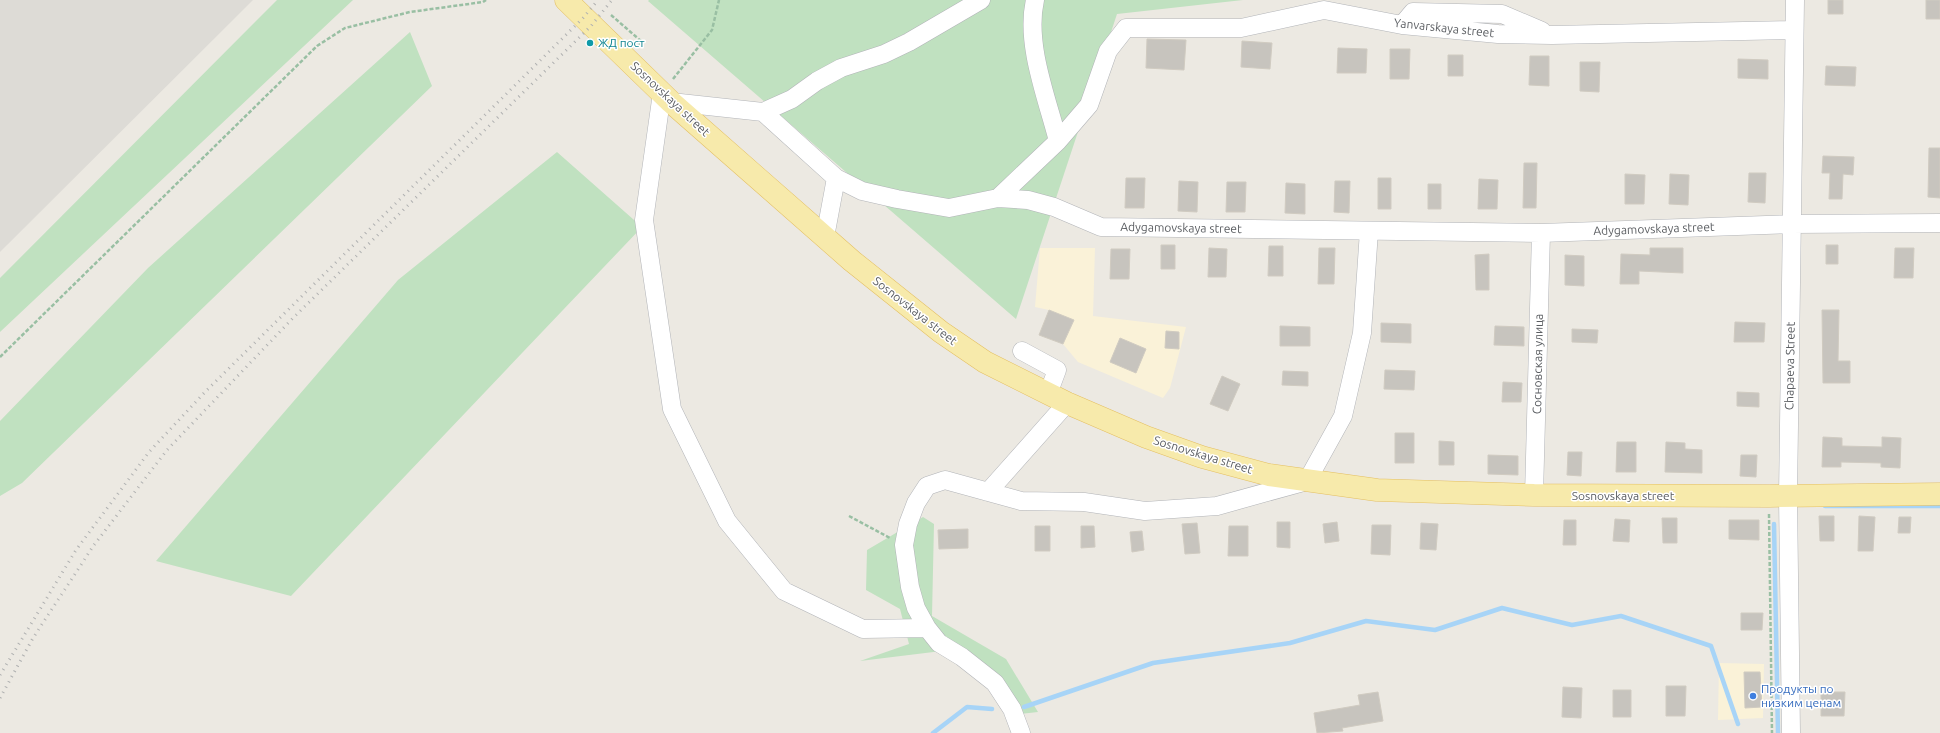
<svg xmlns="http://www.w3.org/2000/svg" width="1940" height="733" font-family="Ubuntu,sans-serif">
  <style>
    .commercial { fill: #faf2d8 }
    .industrial { fill: #dddbd6 }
    .green { fill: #c0e1c0 }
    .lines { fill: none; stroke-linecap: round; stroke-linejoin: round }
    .stream { stroke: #a7d4f7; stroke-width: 4.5 }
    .building { fill: #c7c4be; stroke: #d0cbc1 }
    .minor-casing { stroke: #b2b4b8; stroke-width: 19 }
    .major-casing { stroke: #e4bf62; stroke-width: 23 }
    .path { stroke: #99bfa3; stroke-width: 2.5; stroke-dasharray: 4 2; stroke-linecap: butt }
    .minor { stroke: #fff; stroke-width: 18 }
    .major { stroke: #f7eaab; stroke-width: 22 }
    .rail { stroke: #b0b1b1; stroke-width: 3; stroke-dasharray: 1 5; stroke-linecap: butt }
    .culture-dot { fill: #0f9aa8; stroke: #fff; stroke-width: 1.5 }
    .shop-dot { fill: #3f7fe0; stroke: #fff; stroke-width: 1.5 }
    .labels { text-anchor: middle; stroke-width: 3; stroke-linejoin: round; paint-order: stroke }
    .street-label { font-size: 12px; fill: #5a5d61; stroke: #fff }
    .culture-label { font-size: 12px; fill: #0d838f; stroke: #fff; text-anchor: start }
    .shop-label { font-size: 12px; fill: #366cbe; stroke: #fff; text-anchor: start }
  </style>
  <rect width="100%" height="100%" fill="#ece9e2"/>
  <!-- commercial -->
  <path class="commercial" d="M1040 248H1095L1093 316 1186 327 1170 388 1163 398 1078 362 1063 344 1039 335 1049 310 1035 307Z
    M1719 663 1764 664 1763 718 1718 720Z"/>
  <!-- industrial -->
  <path class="industrial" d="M0 0H253L0 252Z"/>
  <!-- green -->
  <path class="green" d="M277 0H353L0 332V278Z
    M649 0H1243L1117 14 1016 319 648 1Z
    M410 32 432 86 22 483 0 496V421L148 268Z
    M557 152 642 227 291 596 156 561 398 280Z
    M923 517 934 524 932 616 1006 659 1038 712 1020 714 958 649 860 661 909 644 900 609 866 590 867 550Z"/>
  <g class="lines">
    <!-- stream -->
    <path class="stream" d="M1825 506H1940
      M1774 524 1778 733
      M1024 707 1153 663 1290 643 1366 621 1435 630 1502 608 1572 625 1621 616 1711 646 1738 724
      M933 733 967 707 992 709"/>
  </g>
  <!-- building -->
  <path class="building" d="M1828 0H1843V14H1828Z
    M1926 0H1940V19H1926Z
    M1147 39 1186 40 1184 70 1146 68Z
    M1242 41 1272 43 1270 69 1241 67Z
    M1338 48 1367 49 1366 73H1337Z
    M1390 49H1410L1409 79H1390Z
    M1448 55H1463V76H1448Z
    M1530 56H1549V86L1529 85Z
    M1738 59 1768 60V79L1738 78Z
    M1580 62H1600L1599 92 1580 91Z
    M1826 66 1856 67 1855 86 1825 85Z
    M1929 148H1940V198L1928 197Z
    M1823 156 1854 157 1853 175 1843 174 1842 199H1829L1830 173H1822Z
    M1524 163H1537L1536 208H1523Z
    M1749 173H1766L1765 203 1748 202Z
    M1625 174 1645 175 1644 204H1625Z
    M1670 174 1689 175 1688 205 1669 204Z
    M1126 178H1145L1144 208H1125Z
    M1378 178H1391V209H1378Z
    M1479 179 1498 180 1497 209H1478Z
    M1179 181 1198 182 1197 212 1178 211Z
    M1335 181H1350L1349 213 1334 212Z
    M1227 182H1246L1245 212H1226Z
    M1286 183 1305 184V214L1285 213Z
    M1428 184H1441V209H1428Z
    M1161 245H1175V269H1161Z
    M1826 245H1838V264H1826Z
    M1269 246H1283V276H1268Z
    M1209 248 1227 249 1226 277H1208Z
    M1319 248H1335L1334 284H1318Z
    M1650 248H1683V273L1639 271V284H1620L1621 254 1650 255Z
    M1895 248H1914L1913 278H1894Z
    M1111 249H1130L1129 279H1110Z
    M1489 254V290H1476L1475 255Z
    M1565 255 1584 256V286L1565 285Z
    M1049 310 1074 320 1063 344 1039 335Z
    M1822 310H1839L1838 361H1850V383H1823Z
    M1735 322 1765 323 1764 342H1734Z
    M1381 323 1411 324V343L1381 342Z
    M1280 326 1310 327V346H1280Z
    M1495 326 1524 327V346L1494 345Z
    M1572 329 1598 330 1597 343 1572 342Z
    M1166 331 1179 332V349L1165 348Z
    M1120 338 1146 349 1136 373 1110 362Z
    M1385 370 1415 371 1414 390 1384 389Z
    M1283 371 1308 372V386L1282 385Z
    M1222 376 1240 384 1228 411 1210 404Z
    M1503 382 1522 383 1521 402H1502Z
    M1737 392 1759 393V407L1737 406Z
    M1395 433H1414V463H1395Z
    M1823 437 1842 438V446L1882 447V437L1901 438 1900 468 1881 467V463L1841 462V467H1822Z
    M1439 441 1454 442V465H1439Z
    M1617 442H1636V472H1616Z
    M1666 442 1685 443V449L1702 450V473L1665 472Z
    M1568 452H1582L1581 476 1567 475Z
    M1488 455 1518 456V475L1488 474Z
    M1741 455H1757L1756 477 1740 476Z
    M1819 516H1834V541H1820Z
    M1859 516 1875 517 1873 551H1858Z
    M1899 517H1911L1910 533H1898Z
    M1662 518H1677V543H1663Z
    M1615 519 1630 520 1629 542 1613 541Z
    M1564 520H1576V545H1563Z
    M1729 520H1759V540L1729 539Z
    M1277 522H1290V548L1277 547Z
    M1337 522 1339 541 1325 543 1323 524Z
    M1197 523 1200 553 1185 554 1182 524Z
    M1421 523 1438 524 1436 550 1420 549Z
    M1372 525H1391L1390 555 1371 554Z
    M1035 526H1050V551H1035Z
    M1081 526H1094L1095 547 1081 548Z
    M1229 526H1248V556H1228Z
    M968 529V548L939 549 938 530Z
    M1142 531 1144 550 1132 552 1130 532Z
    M1741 613H1763L1762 630H1741Z
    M1744 672H1760L1762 707 1745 708Z
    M1666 686H1686L1685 716H1666Z
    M1563 687 1582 688 1581 718 1562 717Z
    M1613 690H1631V717H1613Z
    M1378 692 1383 721 1342 728 1343 731 1317 733 1314 713 1360 705 1358 695Z
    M1821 692H1845L1844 716H1821Z"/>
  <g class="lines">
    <defs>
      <path id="minor" d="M1035 0C1025 44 1047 98 1058 141
        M1402 25 1413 12 1502 14 1542 31
        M662 93 644 220 672 409 727 521 784 591 863 629 927 628
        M671 102 763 112 836 178 825 237
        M763 112 792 99 817 81 841 68 884 54 909 42 981 0
        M836 178 862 191 897 199 949 208 998 198 1058 141 1089 105 1108 51 1126 28H1241L1324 10 1402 25 1498 34 1552 35 1794 30
        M998 198 1028 200 1054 207 1101 227 1541 233 1791 224 1940 223
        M1022 351 1057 370 1048 394
        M988 492 1067 403
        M1534 495 1541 233
        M1021 733 1012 709 995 683 962 657 939 643 927 628 916 608 910 587 904 545 908 524 916 503 927 486 945 480 1021 501 1084 502 1145 511 1217 506 1307 481 1343 416 1362 333 1369 231
        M1791 733 1788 496 1795 0"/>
      <path id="major" d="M566 0 671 102 852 261 941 332 985 362 1067 403 1146 437 1202 457 1269 475 1377 490 1534 495 1769 496 1940 494"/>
    </defs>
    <!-- minor casing -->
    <use href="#minor" class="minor-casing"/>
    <!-- major casing -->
    <use href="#major" class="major-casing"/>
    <!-- path -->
    <path class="path" d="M611 15 641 41 639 45
      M673 79 712 30 719 0
      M0 357 317 46 345 28 410 12 483 2 486 0
      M1769 514 1772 733
      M849 516 890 538"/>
    <!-- minor -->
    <use href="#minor" class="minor"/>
    <!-- major -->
    <use href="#major" class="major"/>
    <!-- rail -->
    <path class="rail" d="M0 675 76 550 149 452 205 392 583 18 598 0
      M0 698 33 638 94 545 167 450 293 318 591 26 612 0"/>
  </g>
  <!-- markers -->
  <circle class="culture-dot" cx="590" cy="43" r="4"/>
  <circle class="shop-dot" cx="1753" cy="696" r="4"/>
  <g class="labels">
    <!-- street labels -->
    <g class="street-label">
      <text transform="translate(1444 28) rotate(6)" y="4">Yanvarskaya street</text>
      <text transform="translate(670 99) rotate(43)" y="4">Sosnovskaya street</text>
      <text transform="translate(1181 228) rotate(1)" y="4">Adygamovskaya street</text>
      <text transform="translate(1654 229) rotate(-2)" y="4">Adygamovskaya street</text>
      <text transform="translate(915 311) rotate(38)" y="4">Sosnovskaya street</text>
      <text transform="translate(1538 364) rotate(-89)" y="4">Сосновская улица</text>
      <text transform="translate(1790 366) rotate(-89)" y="4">Chapaeva Street</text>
      <text transform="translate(1203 455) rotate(17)" y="4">Sosnovskaya street</text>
      <text x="1623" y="500">Sosnovskaya street</text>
    </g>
    <!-- culture labels -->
    <g class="culture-label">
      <text x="598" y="47">ЖД пост</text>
    </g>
    <!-- shop labels -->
    <g class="shop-label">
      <text x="1761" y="693">Продукты по<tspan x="1761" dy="14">низким ценам</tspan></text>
    </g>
  </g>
</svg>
